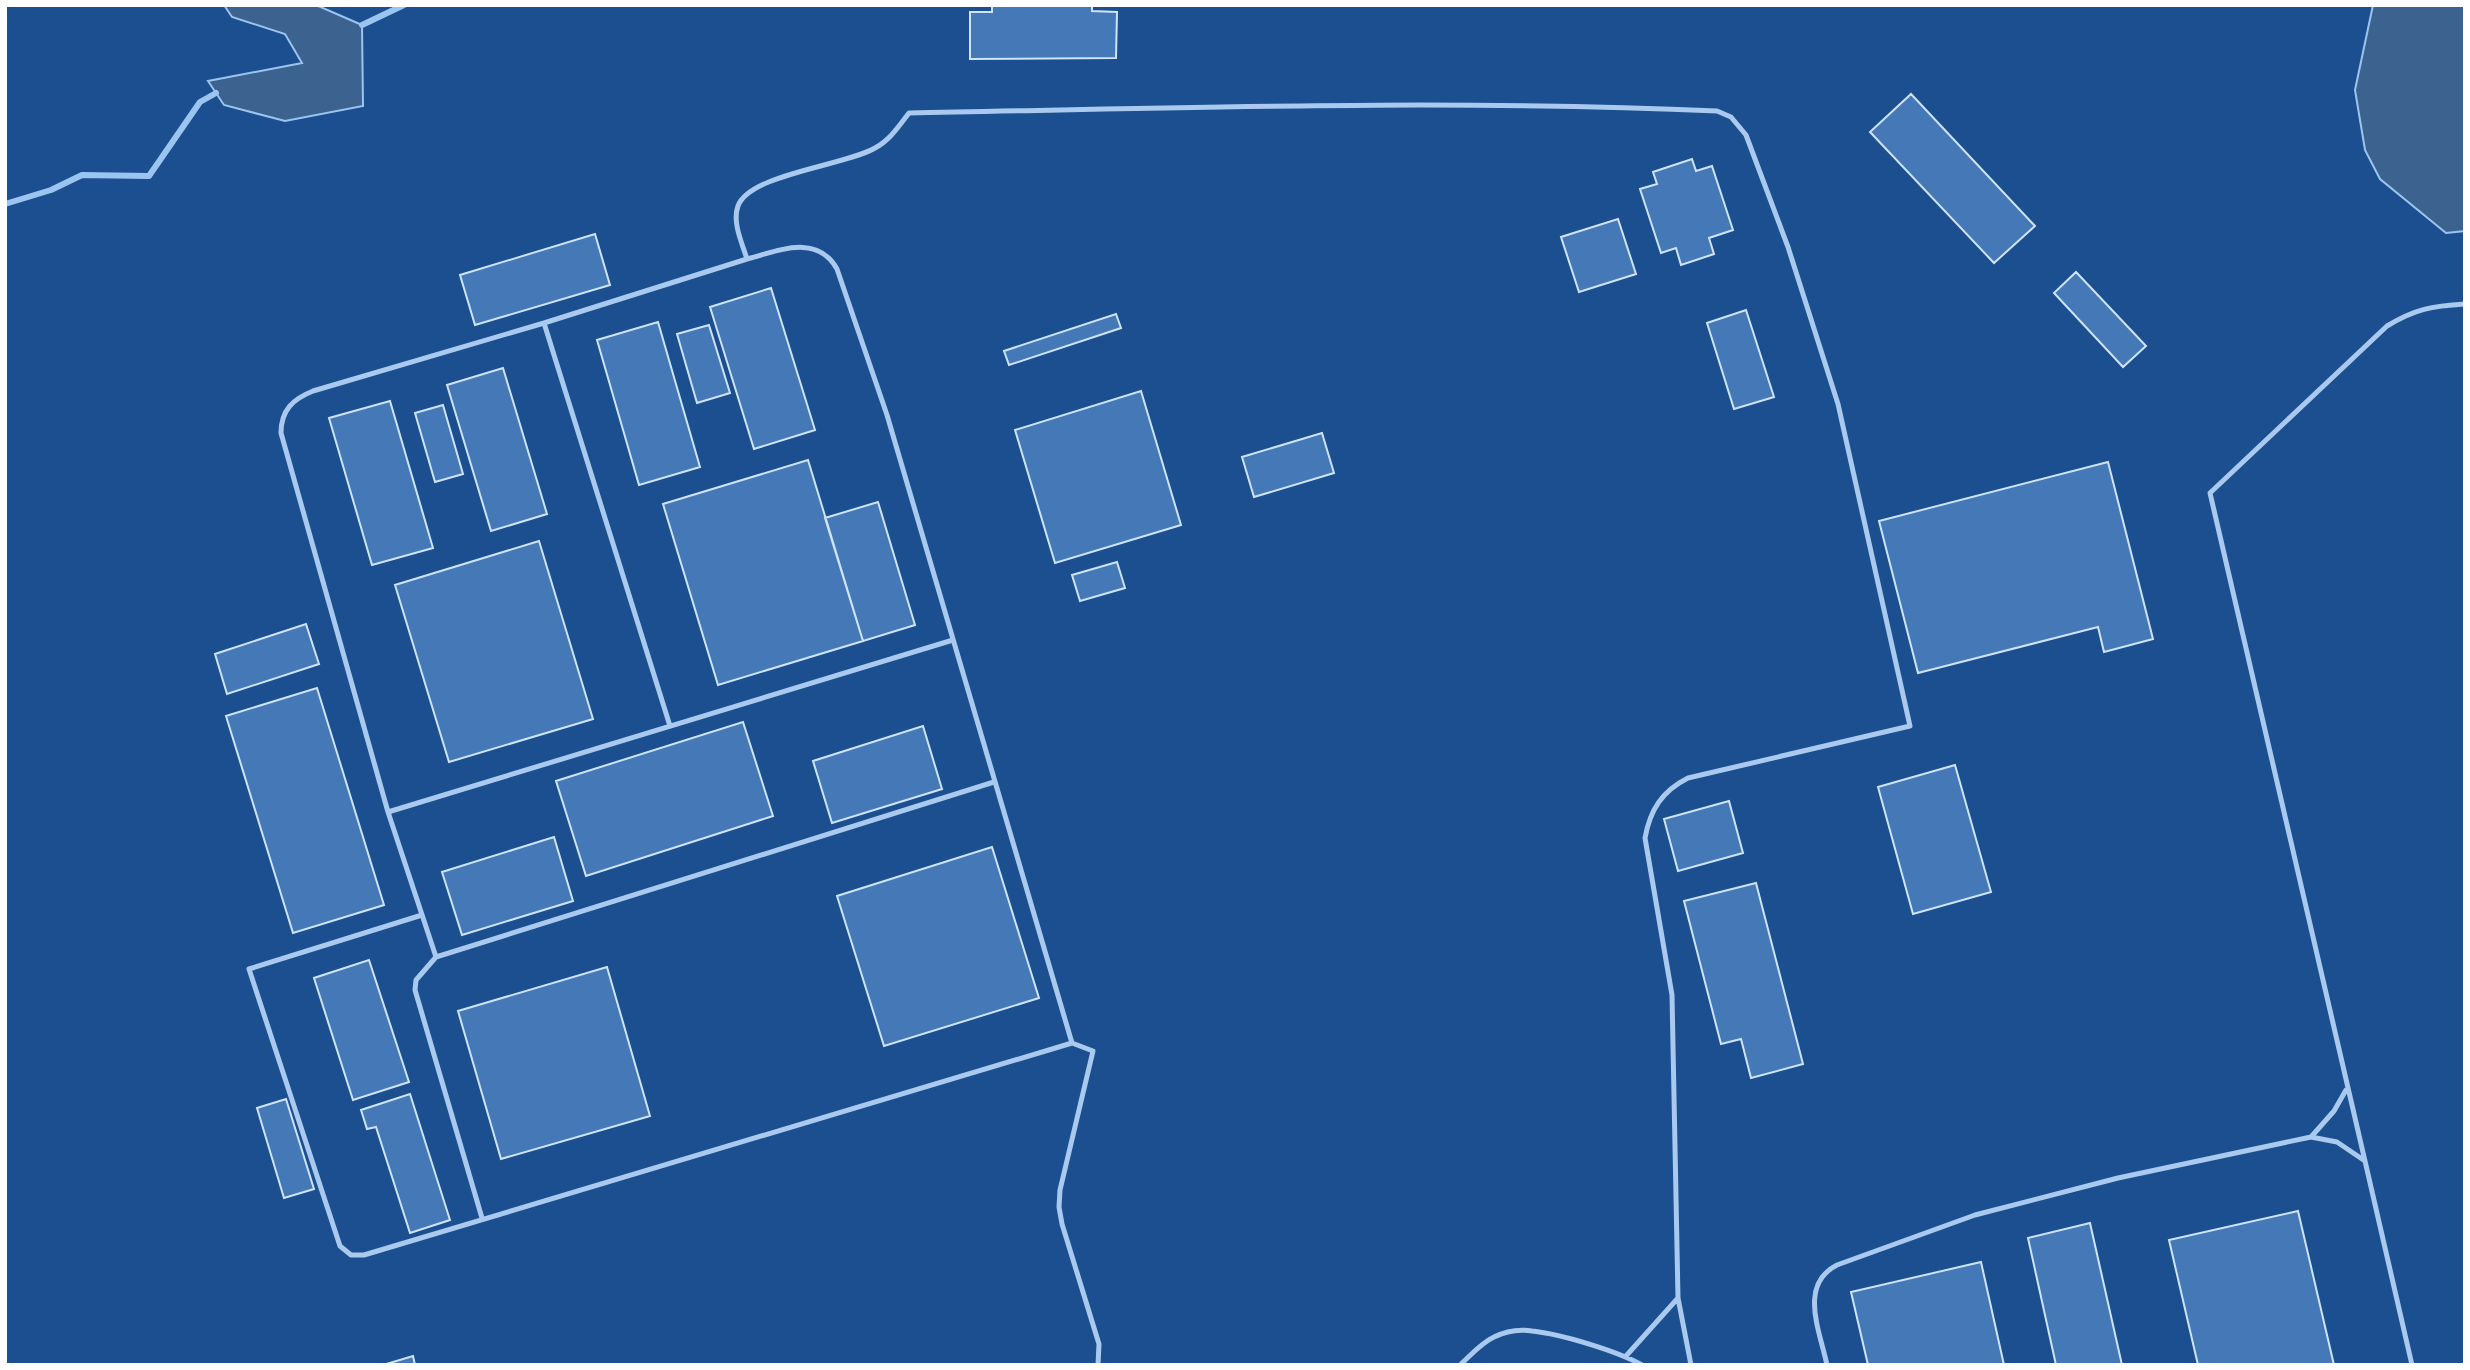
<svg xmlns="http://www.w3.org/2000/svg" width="2470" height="1370" font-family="Quicksand,sans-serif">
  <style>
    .water { fill: #3c6290; stroke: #9cc4f0; stroke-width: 2 }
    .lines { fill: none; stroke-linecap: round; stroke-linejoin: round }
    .stream { stroke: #9cc4f0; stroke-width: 6 }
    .building { fill: #4478b7; stroke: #cfe3fa; stroke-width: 2 }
    .service { stroke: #a9c9ee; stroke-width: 5 }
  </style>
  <rect width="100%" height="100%" fill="#1b4f8f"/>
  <!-- water -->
  <path class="water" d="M224 5H316L362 25 363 106 285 121 224 105 208 81 302 63 285 34 232 17Z
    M2373 5H2465V231L2446 233 2380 179 2365 150 2355 90Z"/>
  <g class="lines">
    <!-- stream -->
    <path class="stream" d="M362 25 404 5
      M5 204 51 190 82 175 149 176 200 102 216 93"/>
  </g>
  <!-- building -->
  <path class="building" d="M992 5H1092V11L1117 12 1116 58 970 59V12H992Z
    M1911 94 2035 226 1994 263 1870 132Z
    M1692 159 1696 171 1712 166 1733 230 1709 238 1714 254 1681 265 1676 248 1661 253 1640 189 1657 184 1653 172Z
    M1618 219 1636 274 1579 292 1561 237Z
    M595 234 610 285 475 325 460 275Z
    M2076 272 2146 346 2123 367 2054 293Z
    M771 288 815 430 754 449 710 307Z
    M1746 310 1774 397 1734 409 1707 323Z
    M1116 314 1121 328 1009 365 1004 351Z
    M658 322 700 467 639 485 597 340Z
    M709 325 730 393 697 403 677 334Z
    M503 368 547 514 491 531 447 385Z
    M1141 391 1181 525 1055 563 1015 430Z
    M390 401 433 548 372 565 329 418Z
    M443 405 463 474 435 482 415 413Z
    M1322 433 1334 473 1254 497 1242 457Z
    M808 460 863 641 718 685 663 504Z
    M2108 462 2153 639 2104 652 2098 627 1918 673 1879 521Z
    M878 502 915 625 863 641 825 518Z
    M539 541 593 719 449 762 395 585Z
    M1117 562 1125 588 1080 601 1072 575Z
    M306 624 319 664 227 694 215 654Z
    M317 688 384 905 293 933 226 716Z
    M743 722 773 816 586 876 556 781Z
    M923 726 942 789 832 823 813 761Z
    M1955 765 1991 892 1913 914 1878 787Z
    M1729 801 1743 853 1678 871 1664 819Z
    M554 837 573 901 462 935 442 872Z
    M992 847 1039 998 884 1046 837 896Z
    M1756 883 1803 1064 1751 1078 1741 1039 1721 1044 1684 901Z
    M369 960 409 1082 353 1100 314 978Z
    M607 967 650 1116 501 1159 458 1011Z
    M410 1094 450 1220 410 1233 376 1127 367 1129 361 1110Z
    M286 1099 314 1189 284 1198 257 1108Z
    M2298 1211 2334 1365H2198L2169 1240Z
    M2090 1223 2122 1365H2056L2028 1238Z
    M1981 1262 2004 1365H1868L1851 1292Z
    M413 1356 415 1365H383Z"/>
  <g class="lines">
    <!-- service -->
    <path class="service" d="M747 259C778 251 817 233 837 269L887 415 1072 1043 1093 1051 1060 1190 1059 1207 1062 1224 1099 1344 1098 1365
      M544 323 670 726
      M994 782 436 957 388 812 281 433C281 410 293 399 313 391L544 323 747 259C742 243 732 222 738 206 750 174 844 166 875 148 890 140 899 126 909 113 1178 108 1448 99 1717 111L1731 117 1746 135 1788 247 1838 404 1910 726 1688 778C1662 791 1650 810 1645 838L1672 995 1678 1298 1691 1365
      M388 812 953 640
      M422 915 249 969 340 1246 351 1255H364L1072 1043
      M436 957 416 980 415 990 482 1218
      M2311 1137 2334 1111 2346 1090
      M2365 1161 2210 493 2387 326C2415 309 2432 306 2465 304
      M1626 1356 1678 1298
      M1460 1365C1471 1355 1481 1343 1494 1337 1506 1331 1519 1329 1532 1331 1561 1334 1617 1351 1642 1365
      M1827 1365C1820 1331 1798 1285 1837 1265L1975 1215 2118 1178 2311 1137 2337 1142 2365 1161 2412 1365"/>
  </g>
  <!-- border -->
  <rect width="2470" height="1370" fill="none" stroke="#ffffff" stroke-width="14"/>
</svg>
